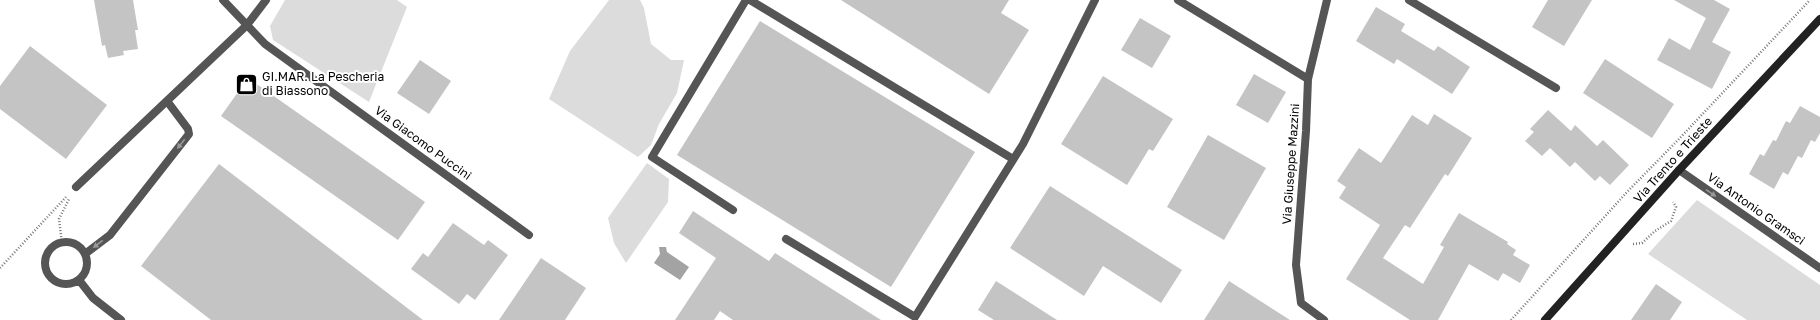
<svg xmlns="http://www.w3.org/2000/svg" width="1820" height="320" font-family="'Golos Text',sans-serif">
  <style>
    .green { fill: #dcdcdc }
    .water { fill: #a3a3a3 }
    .building { fill: #c4c4c4 }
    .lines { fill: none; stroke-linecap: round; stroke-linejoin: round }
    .path { stroke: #777; stroke-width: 2.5; stroke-dasharray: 1 2; stroke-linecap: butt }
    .lane { stroke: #555; stroke-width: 8 }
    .street { stroke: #555; stroke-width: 8 }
    .secondary { stroke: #222; stroke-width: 8 }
    .oneway { fill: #999 }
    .labels { text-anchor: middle; stroke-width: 4; stroke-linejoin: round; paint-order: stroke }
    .poi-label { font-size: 12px; fill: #000; stroke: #fff; text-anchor: start }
    .street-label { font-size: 12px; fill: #000; stroke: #fff }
  </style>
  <rect width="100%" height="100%" fill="#fff"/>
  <!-- green -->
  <path class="green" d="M285 0H397L407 7 369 102 273 40 270 26Z
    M609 0H640L644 8 651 44 671 60H684L677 93 659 124 651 145 638 157 549 99 570 51Z
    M647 163 669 179 668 202 626 263 614 243 608 218Z
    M1697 200 1820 285V320H1747L1648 254Z"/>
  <!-- water -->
  <path class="water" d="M659 247H666L667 252 689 267 680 280 654 263 660 254Z"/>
  <!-- building -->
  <path class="building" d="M94 0H133L138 30H135L138 49 123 51 124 55 108 58 105 45 102 46Z
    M841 0H1009L1001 13 1029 30 989 94Z
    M1548 0H1592L1564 46 1532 27Z
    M1674 0H1714L1730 9 1712 42 1731 52 1712 89 1657 60 1669 38 1690 50 1706 18Z
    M1376 7 1405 24 1401 31 1434 51 1438 46 1470 67 1452 94 1397 59 1394 64 1356 41Z
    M1140 18 1171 36 1152 68 1121 50Z
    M760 21 975 152 891 287 677 155Z
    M30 46 107 105 66 159 0 109V86Z
    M1605 59 1674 104 1652 138 1583 93Z
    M420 60 451 81 429 114 397 93Z
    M1254 74 1286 92 1268 123 1236 105Z
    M1103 76 1173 119 1153 151 1149 149 1127 185 1061 144Z
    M248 78 425 202 398 240 221 116Z
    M1800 106 1820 117V133L1815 142 1811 140 1802 158 1798 156 1788 175 1783 172 1774 189 1749 174 1760 154 1764 156 1773 140 1776 141 1786 121 1790 123Z
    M1548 110 1571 131 1575 125 1597 146 1603 140 1629 165 1610 185 1600 176 1595 181 1575 162 1570 167 1550 148 1542 156 1525 141 1534 132 1530 129Z
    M1434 114 1472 138 1448 176 1445 174 1410 228 1405 225 1383 258 1423 284 1444 247 1440 245 1459 213 1508 242 1507 244 1516 250 1513 255 1530 265 1520 283 1503 273 1498 281 1469 264 1438 320H1410L1346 279 1380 225 1339 198 1346 187 1337 181 1359 148 1381 163 1412 115 1428 125Z
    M1208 135 1266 168 1224 240 1167 207Z
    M219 164 423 320H211L141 266Z
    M1050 186 1182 270 1161 303 1103 266 1084 296 1010 248Z
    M693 211 769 261 775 253 881 320H733L720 311 714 320H675L716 258 679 233Z
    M453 223 484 245 488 240 508 255 475 300 467 294 459 304 411 269 423 253 428 257Z
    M541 258 586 288 565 320H499Z
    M996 281 1057 320H994L978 310Z
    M1229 281 1290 320H1204Z
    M1656 284 1682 302 1670 320H1631Z"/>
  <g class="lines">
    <!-- path -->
    <path class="path" d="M62 243 59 219 69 199
      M1633 244 1642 243 1655 231 1671 221 1676 207 1673 202
      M0 268 66 197
      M1511 320 1627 192 1679 139 1810 0"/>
    <!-- lane -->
    <path class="lane" d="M750 0 1013 159
      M1409 0 1556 88
      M733 210 652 157 746 0
      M786 239 915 317 1023 144 1095 0"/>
    <!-- street -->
    <path class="street" d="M223 0 265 44 529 235
      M1178 0 1308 79
      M1679 170 1820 268
      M76 187 247 25 266 0
      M45 263a21 21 0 1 1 42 0a21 21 0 1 1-42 0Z
      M85 254 110 235 189 134 188 129 167 101
      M79 280 93 298 121 320
      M1324 320 1301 303 1296 265 1306 131 1308 79 1327 0"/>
    <!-- secondary -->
    <path class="secondary" d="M1545 320 1679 170 1820 19"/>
  </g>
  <!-- one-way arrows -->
  <defs><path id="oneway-solid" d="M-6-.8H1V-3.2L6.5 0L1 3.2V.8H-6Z"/></defs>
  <g class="oneway">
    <use href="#oneway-solid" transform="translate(181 144) rotate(128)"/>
    <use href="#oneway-solid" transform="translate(1711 193) rotate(35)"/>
    <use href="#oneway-solid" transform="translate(98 244) rotate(142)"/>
  </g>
  <!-- icons -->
  <defs>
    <symbol id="shop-square" viewBox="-11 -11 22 22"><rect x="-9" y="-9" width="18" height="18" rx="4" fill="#000" stroke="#fff"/><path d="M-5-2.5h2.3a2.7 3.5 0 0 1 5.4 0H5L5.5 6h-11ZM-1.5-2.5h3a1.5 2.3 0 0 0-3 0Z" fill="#fff"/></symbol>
  </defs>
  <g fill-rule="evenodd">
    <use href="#shop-square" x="234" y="72" width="25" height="25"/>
  </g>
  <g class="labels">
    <!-- poi labels -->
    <g class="poi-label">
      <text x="262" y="81">GI.MAR. La Pescheria<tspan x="262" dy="14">di Biassono</tspan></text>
    </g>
    <!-- street labels -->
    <g class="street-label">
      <text transform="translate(423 143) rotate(36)" y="4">Via Giacomo Puccini</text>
      <text transform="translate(1673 160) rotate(-48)" y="4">Via Trento e Trieste</text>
      <text transform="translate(1291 164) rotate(-86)" y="4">Via Giuseppe Mazzini</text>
      <text transform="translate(1756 209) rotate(35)" y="4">Via Antonio Gramsci</text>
    </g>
  </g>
</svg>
